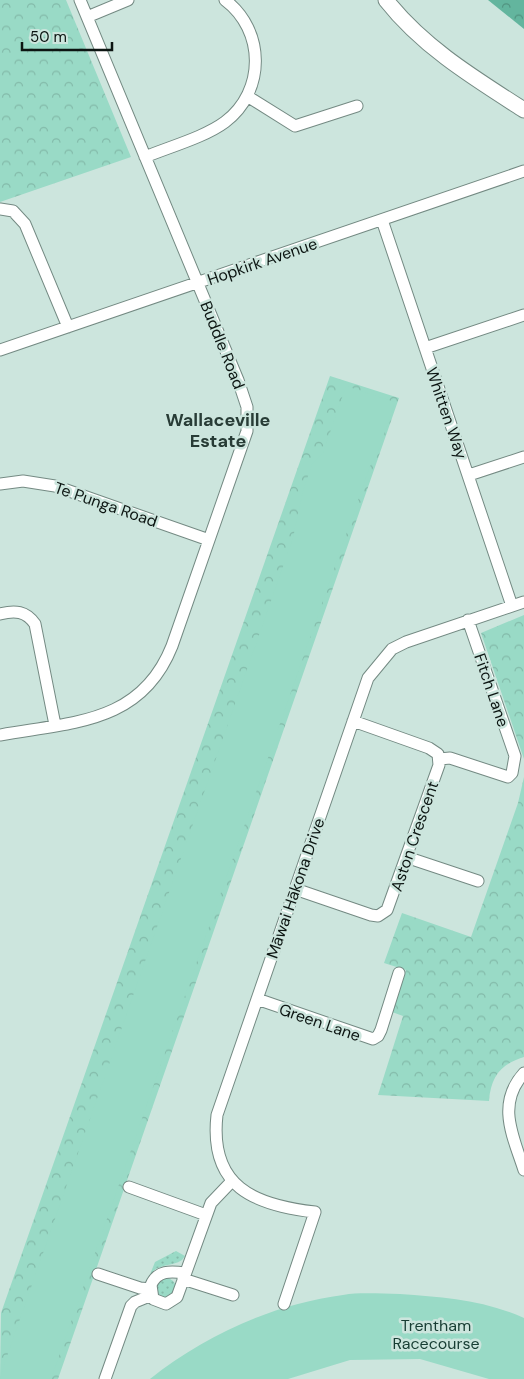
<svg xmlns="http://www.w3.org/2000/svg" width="524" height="1379" font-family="'DM Sans',sans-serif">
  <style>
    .grass { fill: url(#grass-dots) }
    .forest { fill: url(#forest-crowns) }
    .park { fill: url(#park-crowns) }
    .pitch { fill: #99dac6 }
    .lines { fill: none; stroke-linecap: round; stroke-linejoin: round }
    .minor-casing { stroke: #748a83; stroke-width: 13 }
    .tertiary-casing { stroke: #748a83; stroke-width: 17 }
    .minor { stroke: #fff; stroke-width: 11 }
    .tertiary { stroke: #fff; stroke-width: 15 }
    .labels { text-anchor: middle; stroke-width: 5; stroke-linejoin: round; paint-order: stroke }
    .street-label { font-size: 16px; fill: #0c1512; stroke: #cce5dd }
    .park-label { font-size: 16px; fill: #173d33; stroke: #cce5dd }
    .neighbourhood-label { font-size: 18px; font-weight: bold; fill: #283c36; stroke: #cce5dd }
  </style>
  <defs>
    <pattern id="grass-dots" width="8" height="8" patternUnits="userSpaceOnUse" patternTransform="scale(1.25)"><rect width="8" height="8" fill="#99dac6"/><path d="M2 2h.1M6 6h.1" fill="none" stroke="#83baa9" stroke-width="1.8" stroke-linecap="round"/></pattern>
    <pattern id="forest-crowns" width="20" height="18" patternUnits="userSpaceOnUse" patternTransform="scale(1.25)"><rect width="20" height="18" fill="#63b59e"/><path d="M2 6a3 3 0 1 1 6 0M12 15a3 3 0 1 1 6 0" fill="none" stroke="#50927f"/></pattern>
    <pattern id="park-crowns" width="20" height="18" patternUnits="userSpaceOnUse" patternTransform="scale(1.25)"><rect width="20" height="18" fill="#99dac6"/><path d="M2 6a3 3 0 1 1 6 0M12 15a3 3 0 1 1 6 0" fill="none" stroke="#83baa9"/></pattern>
  </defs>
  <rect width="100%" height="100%" fill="#cce5dd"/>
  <!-- grass -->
  <path class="grass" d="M176 1251 185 1256 182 1260C170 1268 157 1262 149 1277L155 1262Z
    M156 1288a10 10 0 1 1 20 0a10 10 0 1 1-20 0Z"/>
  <!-- forest -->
  <path class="forest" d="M488 0H524V29Z"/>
  <!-- park -->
  <path class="park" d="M0 0H66L131 157 0 202Z
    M330 376 399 398 58 1379H0L1 1313Z
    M524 615V759L481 633Z
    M524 777V1057C501 1064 491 1076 489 1101L378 1095 403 1016 392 1012 406 970 384 963 402 913 471 937 518 803Z"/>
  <!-- pitch -->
  <path class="pitch" d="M346 386 395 402 376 458 370 466 51 1379H0L5 1362 293 538 303 491 312 464 323 453Z
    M400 1294C443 1297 484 1300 524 1318V1379H489L420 1359 350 1360 288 1379H150C204 1336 273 1304 343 1295 361 1292 381 1294 400 1294Z"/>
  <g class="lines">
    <defs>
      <path id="minor" d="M87 17 128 0
        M247 96 295 126 357 106
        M145 157C169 147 205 137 225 122 266 91 265 30 225 0
        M0 209 13 211 25 224 68 327
        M382 220 512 606
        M425 348 524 315
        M0 350 524 171
        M469 475 524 457
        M0 484 23 481 55 486 209 540
        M0 614C15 610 26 611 35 624L55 725
        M0 735C72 722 141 724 172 646L247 431V407L238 380 80 0
        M440 759 450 758 508 777 512 773 515 756 468 620
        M406 857 478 881
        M295 889 371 915 378 916 387 910 439 765 438 754 429 748 353 721
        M257 999 373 1039 378 1036 381 1030 399 973
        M524 1073C496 1104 513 1136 524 1170
        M129 1187 206 1215
        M185 1273C171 1271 157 1270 151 1285L153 1299 166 1304 177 1297 211 1203 232 1181
        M98 1274 140 1288 151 1289
        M183 1279 233 1295
        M284 1304 315 1212C254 1205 209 1187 217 1115L368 678 392 649 406 642 524 602
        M105 1379 131 1306 135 1302 152 1295"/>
      <path id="tertiary" d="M386 0C423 47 474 78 524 110"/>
    </defs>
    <!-- minor casing -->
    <use href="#minor" class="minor-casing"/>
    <!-- tertiary casing -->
    <use href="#tertiary" class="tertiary-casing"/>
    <!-- minor -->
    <use href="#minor" class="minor"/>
    <!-- tertiary -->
    <use href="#tertiary" class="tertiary"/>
  </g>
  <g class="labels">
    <!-- street labels -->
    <g class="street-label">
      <text transform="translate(262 261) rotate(-19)" y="6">Hopkirk Avenue</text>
      <text transform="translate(223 345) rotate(68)" y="6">Buddle Road</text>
      <text transform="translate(447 413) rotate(71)" y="6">Whitten Way</text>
      <text transform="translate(106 504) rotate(19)" y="6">Te Punga Road</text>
      <text transform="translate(492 690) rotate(71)" y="6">Fitch Lane</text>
      <text transform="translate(414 836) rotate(-71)" y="6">Aston Crescent</text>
      <text transform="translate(295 888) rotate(-71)" y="6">Māwai Hākona Drive</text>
      <text transform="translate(320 1022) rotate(19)" y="6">Green Lane</text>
    </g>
    <!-- park labels -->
    <g class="park-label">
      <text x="436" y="1331">Trentham<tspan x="436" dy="18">Racecourse</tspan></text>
    </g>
    <!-- neighbourhood labels -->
    <g class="neighbourhood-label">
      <text x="218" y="426">Wallaceville<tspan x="218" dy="21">Estate</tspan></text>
    </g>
  </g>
  <!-- scale -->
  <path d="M22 42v8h90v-8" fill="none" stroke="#0c1512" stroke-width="2.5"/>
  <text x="30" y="42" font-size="15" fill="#0c1512" stroke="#cce5dd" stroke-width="4" paint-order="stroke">50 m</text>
</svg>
